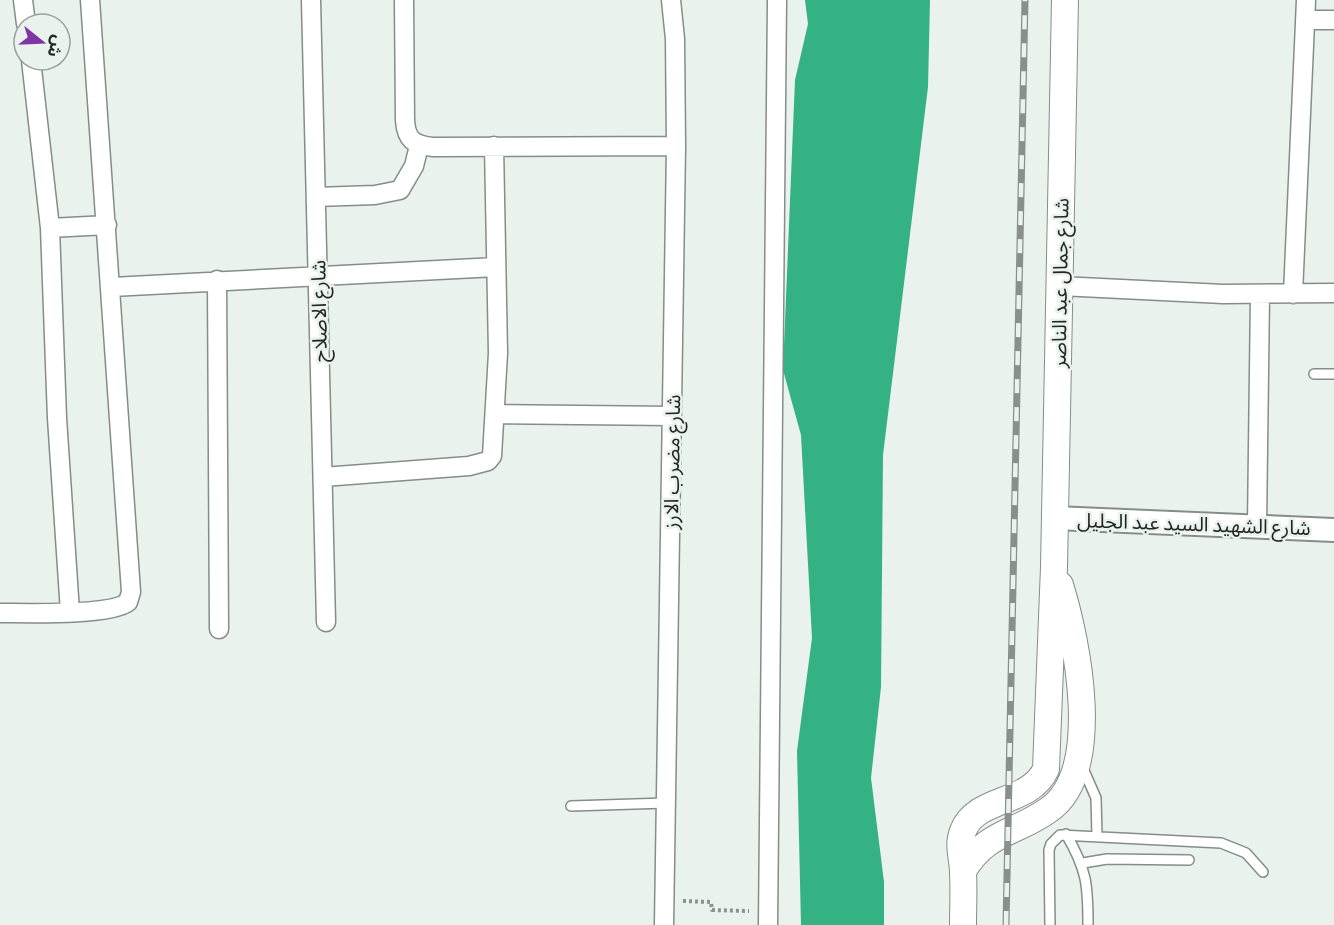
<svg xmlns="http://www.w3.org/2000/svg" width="1334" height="925" font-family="Manrope,'Noto Sans Arabic',sans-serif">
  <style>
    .water { fill: #34b284 }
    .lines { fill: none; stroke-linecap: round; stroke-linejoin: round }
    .service-casing { stroke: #858d89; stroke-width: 12 }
    .minor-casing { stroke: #858d89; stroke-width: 21 }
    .tertiary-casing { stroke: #858d89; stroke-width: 26 }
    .secondary-casing { stroke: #858d89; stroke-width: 28 }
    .path { stroke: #8b918e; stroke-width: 4; stroke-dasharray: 3 3; stroke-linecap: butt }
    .service { stroke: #fff; stroke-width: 9 }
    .minor { stroke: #fff; stroke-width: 18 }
    .tertiary { stroke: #fff; stroke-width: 22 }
    .secondary { stroke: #fff; stroke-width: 26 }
    .rail-casing { stroke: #898f8c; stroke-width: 7 }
    .rail { stroke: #e9f2ed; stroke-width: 4.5; stroke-dasharray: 14; stroke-linecap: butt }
    .labels { text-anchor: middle; stroke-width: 5; stroke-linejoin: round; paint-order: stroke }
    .street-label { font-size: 20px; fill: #222524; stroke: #e9f2ed }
  </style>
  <rect width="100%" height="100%" fill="#e9f2ed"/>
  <!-- water -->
  <path class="water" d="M805 0H930L928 87 883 455 881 687 871 778 884 882V925H801L797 751 812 638 801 435 783 370 795 80 808 24Z"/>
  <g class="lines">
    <defs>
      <path id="service" d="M1314 374H1334
        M1082 766 1096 798 1097 836
        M571 806 666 803
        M1066 834C1087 870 1088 885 1088 925
        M1083 863 1107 859 1189 860
        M1050 925 1049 850 1051 844 1060 835 1221 843 1246 853 1263 872"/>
      <path id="minor" d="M23 0 26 24
        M311 0 326 622
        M404 0 405 120C406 140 414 145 433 147L676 146
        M1305 20H1334
        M31 60 50 228 57 418 70 612
        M316 197 375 195 400 190 414 166 419 146
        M50 228 107 225
        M217 280 219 629
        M1060 286 1223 294 1334 293
        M112 287 496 267
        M1293 294 1306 0
        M496 414 672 416
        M323 477 469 466 488 461 492 456 498 353 494 146
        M1257 526 1260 294
        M0 613C25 613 111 616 128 602L131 592 90 0
        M664 925 676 146 675 39 671 0
        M768 925 777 0"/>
      <path id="tertiary" d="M1055 518 1334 530"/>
      <path id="secondary" d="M963 871C986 832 1014 834 1047 811 1105 774 1077 640 1060 585
        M963 925C963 908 964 890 963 873 963 859 957 845 963 831 976 796 1030 805 1046 769L1054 567 1065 0"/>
    </defs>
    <!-- service casing -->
    <use href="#service" class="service-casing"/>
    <!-- minor casing -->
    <use href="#minor" class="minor-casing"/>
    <!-- tertiary casing -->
    <use href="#tertiary" class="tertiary-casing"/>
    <!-- secondary casing -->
    <use href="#secondary" class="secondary-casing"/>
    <!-- path -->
    <path class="path" d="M683 901 711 902 712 910 749 911"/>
    <!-- service -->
    <use href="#service" class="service"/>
    <!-- minor -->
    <use href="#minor" class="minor"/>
    <!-- tertiary -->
    <use href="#tertiary" class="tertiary"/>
    <!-- secondary -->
    <use href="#secondary" class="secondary"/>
    <defs>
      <path id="rail" d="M1006 925 1025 0"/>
    </defs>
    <!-- rail casing -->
    <use href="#rail" class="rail-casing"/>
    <!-- rail -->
    <use href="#rail" class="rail"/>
  </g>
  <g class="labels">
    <!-- street labels -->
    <g class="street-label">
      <text transform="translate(1060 283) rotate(-89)" y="7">شارع جمال عبد الناصر</text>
      <text transform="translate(319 311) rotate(-91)" y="7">شارع الاصلاح</text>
      <text transform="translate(672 462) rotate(-89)" y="7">شارع مضرب الارز</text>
      <text transform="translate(1194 524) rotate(2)" y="7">شارع الشهيد السيد عبد الجليل</text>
    </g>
  </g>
  <!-- north arrow -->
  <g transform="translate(42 42) rotate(108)"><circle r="28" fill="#e9f2ed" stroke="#99a09d" stroke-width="1.5"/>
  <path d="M0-4.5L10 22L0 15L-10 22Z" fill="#8035a7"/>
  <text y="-9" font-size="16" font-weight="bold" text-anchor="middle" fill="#222524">ش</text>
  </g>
</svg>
